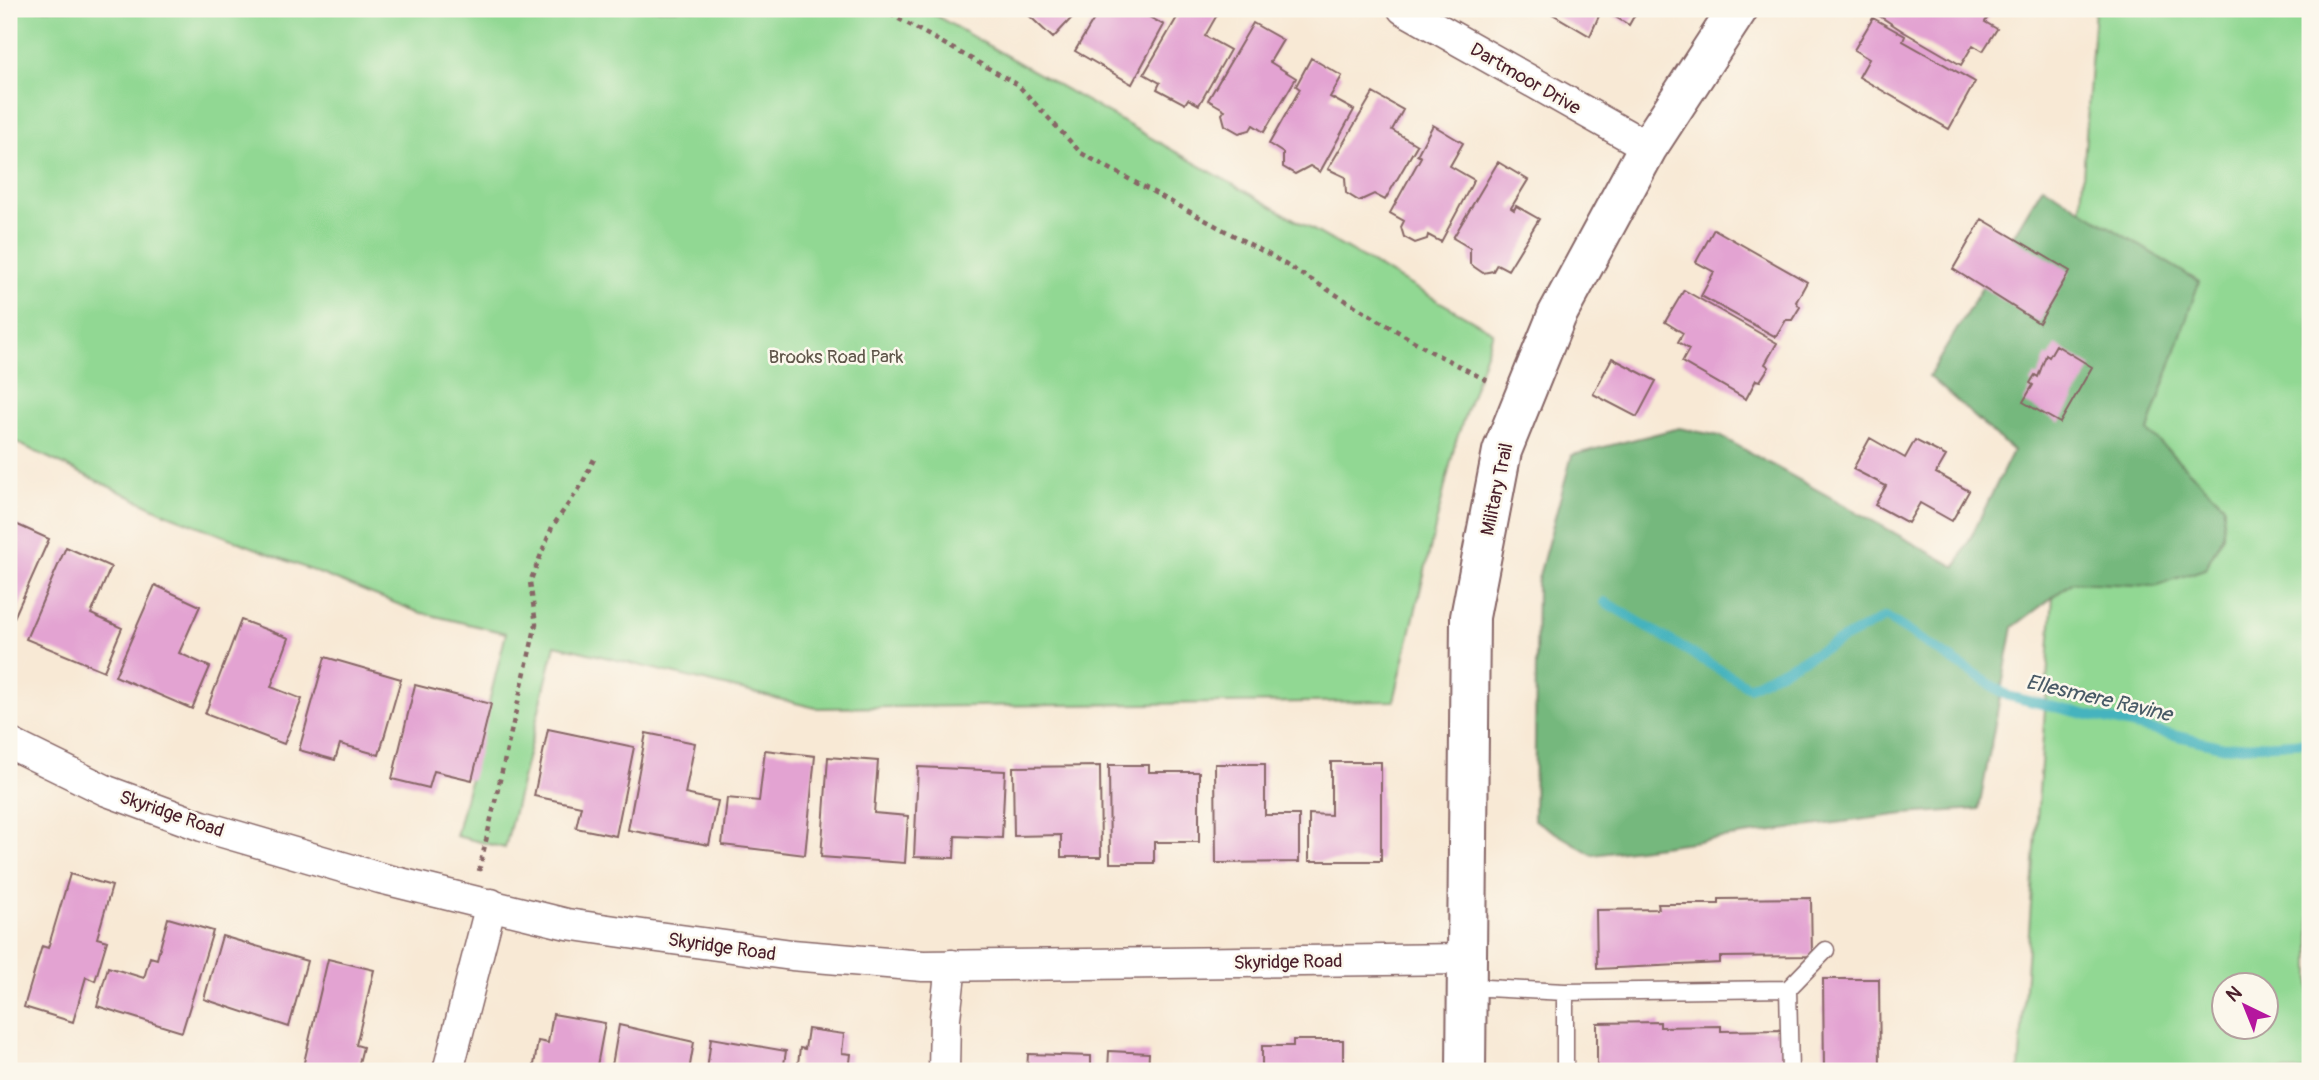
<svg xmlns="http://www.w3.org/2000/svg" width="2319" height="1080" font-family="Pangolin,sans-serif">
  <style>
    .green { fill: #91d893; stroke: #6e7c5f; stroke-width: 2; fill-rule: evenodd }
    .forest { fill: #74b87d; stroke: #5f6c54; stroke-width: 2 }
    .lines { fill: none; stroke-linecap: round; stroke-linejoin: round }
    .stream { stroke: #44b3be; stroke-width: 10 }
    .building { fill: #e3a3d2 }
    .lane-casing { stroke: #876666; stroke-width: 19 }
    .street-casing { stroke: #876666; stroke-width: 33 }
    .secondary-casing { stroke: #876666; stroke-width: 42 }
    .path { stroke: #876666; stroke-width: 4.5; stroke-dasharray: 5 5; stroke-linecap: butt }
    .lane { stroke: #fff; stroke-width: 16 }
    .street { stroke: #fff; stroke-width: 30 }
    .secondary { stroke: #fff; stroke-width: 38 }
    .labels { text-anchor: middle; stroke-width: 5; stroke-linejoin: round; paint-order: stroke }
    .street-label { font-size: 19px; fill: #4a1f2b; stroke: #fbf7ec }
    .park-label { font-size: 19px; fill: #5f564a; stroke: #fbf7ec }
    .water-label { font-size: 21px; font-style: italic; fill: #485a66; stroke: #fbf7ec }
  </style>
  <rect width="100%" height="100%" fill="#fbf7ec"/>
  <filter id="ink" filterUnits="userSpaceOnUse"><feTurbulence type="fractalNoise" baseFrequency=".0143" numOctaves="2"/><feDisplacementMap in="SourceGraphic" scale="14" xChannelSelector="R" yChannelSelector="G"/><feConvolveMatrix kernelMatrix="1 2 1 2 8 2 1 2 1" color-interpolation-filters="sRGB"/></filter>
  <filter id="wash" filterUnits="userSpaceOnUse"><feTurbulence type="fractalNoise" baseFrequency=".00686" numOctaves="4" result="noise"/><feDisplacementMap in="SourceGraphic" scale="28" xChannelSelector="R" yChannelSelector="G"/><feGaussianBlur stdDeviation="1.57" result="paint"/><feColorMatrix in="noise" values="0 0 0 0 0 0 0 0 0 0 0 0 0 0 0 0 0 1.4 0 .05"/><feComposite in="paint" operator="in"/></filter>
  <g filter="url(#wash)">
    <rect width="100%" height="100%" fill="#f8e9d5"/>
    <!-- green -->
    <path class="green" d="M9 9H924L1493 332 1455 444 1394 701 816 708 555 645 505 848 456 836 506 633 418 612 165 513 9 439Z
      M2095 9H2310V1071H2019ZM2224 986H2266V1028H2224Z"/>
    <!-- forest -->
    <path class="forest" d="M2043 186 2199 282 2148 431 2224 505 2223 535 2205 569 2154 586 2073 582 2013 627 1979 809 1904 814 1593 855 1534 820 1537 583 1572 455 1679 428 1720 436 1956 567 2013 451 1929 376Z"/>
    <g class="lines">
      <!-- stream -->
      <path class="stream" d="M1605 602 1749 687 1886 617 2008 696 2224 747 2310 742"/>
    </g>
    <g id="blocks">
      <!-- building -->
      <path class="building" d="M1022 9H1080L1053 38Z
        M1100 9H1142L1140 12 1164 25 1132 84 1075 51Z
        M1182 9H1206L1217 15 1205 36 1230 50 1199 105 1188 99 1185 104 1157 89 1160 83 1144 74Z
        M1544 9H1638L1629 25 1602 9 1590 36Z
        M1874 9H1993L1985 22 1997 29 1983 51 1973 45 1961 65 1904 32 1872 11Z
        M1873 18 1905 36 1903 41 1975 82 1949 129 1859 77 1869 59 1854 50Z
        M1253 23 1283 40 1270 62 1296 78 1264 132 1253 125 1250 130 1239 133 1225 125 1222 114 1225 110 1208 100Z
        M1311 58 1342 76 1330 97 1354 110 1320 172 1310 166 1295 174 1283 167V153L1269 144 1300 89 1296 86Z
        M1373 93 1403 110 1392 130 1417 145 1385 200 1374 194 1359 201 1346 193 1345 177 1328 169Z
        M1433 125 1463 143 1450 166 1474 180 1441 242 1428 235 1427 239 1415 243 1404 237 1401 227 1404 221 1390 213 1421 157 1417 155Z
        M1498 162 1528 180 1511 208 1514 210 1516 206 1539 219 1508 270 1497 264 1493 271 1483 273 1470 264V248L1453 238Z
        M1982 219 2070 271 2039 323 1953 269Z
        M1714 229 1807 282 1796 302 1800 307 1792 320H1786L1776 337 1701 296 1714 272 1696 262Z
        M1684 290 1777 343 1765 364 1769 367 1760 381 1756 380 1746 399 1682 362 1689 349 1678 342 1683 333 1665 322Z
        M2056 345 2092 367 2060 423 2023 402 2033 385 2030 383 2035 375 2038 377 2046 355 2049 357Z
        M1612 358 1656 381 1637 417 1593 394Z
        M1870 438 1905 458 1915 440 1946 456 1936 473 1969 491 1952 521 1920 503 1908 523 1875 505 1886 486 1853 469Z
        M9 521 49 539 9 629Z
        M66 547 111 567 91 614 122 628 104 671 26 639Z
        M155 585 200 606 179 653 210 667 192 709 115 676Z
        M241 620 289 638 271 687 302 699 284 744 205 714Z
        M325 657 401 679 379 755 340 744 335 760 299 750Z
        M415 685 491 704 472 780 434 771 429 788 392 779Z
        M548 729 634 747 616 836 576 828 581 806 534 796Z
        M646 733 695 743 685 794 718 801 709 845 628 830Z
        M765 750 815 756 805 855 722 845 727 798 759 801Z
        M828 757 878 761 874 813 908 816 905 863 821 857Z
        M1331 762H1381V861H1309V814L1331 815Z
        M1215 764H1265V815H1299V862L1216 863Z
        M1109 765H1149V772H1199V842H1154V863H1110Z
        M1100 766 1101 857H1061V835L1014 836 1013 767Z
        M918 767 1005 771 1002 838 955 836 954 858 914 857Z
        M70 874 112 886 97 938 107 941 95 981 86 977 73 1022 24 1007 42 946 48 948Z
        M1811 898 1812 956 1720 957V963L1597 969 1596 910 1659 909 1658 904H1719V899Z
        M168 918 213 931 182 1032 97 1006 108 967 144 978 150 957 157 959Z
        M222 936 307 961 289 1027 204 999Z
        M328 959 374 970 356 1045 363 1047 357 1071H302Z
        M1823 979H1879L1880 1071H1824Z
        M553 1014 605 1023 596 1071H533L538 1041 548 1043Z
        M1660 1022V1027L1721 1026V1031L1784 1030V1071H1597V1023Z
        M619 1025 694 1042 689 1071H611Z
        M808 1029 844 1034 842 1053 851 1054 849 1071H797L800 1048 805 1049Z
        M711 1038 786 1051 783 1071H707Z
        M1293 1040H1343V1071H1262V1046H1293Z
        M1109 1051 1149 1053 1148 1071H1108Z
        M1028 1054 1091 1056V1071H1027Z"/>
    </g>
  </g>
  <g filter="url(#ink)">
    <use href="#blocks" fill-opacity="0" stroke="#876666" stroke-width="2"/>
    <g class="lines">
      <defs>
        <path id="lane" d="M1467 987 1565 992 1788 989 1826 950
          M1788 989 1790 1071
          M1565 992V1071"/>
        <path id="street" d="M1403 9 1648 147
          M9 743 107 791 202 826 380 878 567 924 643 935 792 955 923 966 1465 959
          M448 1071 491 904
          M944 1071 945 1018 951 965"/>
        <path id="secondary" d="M1466 1071 1470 617 1502 451 1557 315 1648 147 1738 9"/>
      </defs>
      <!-- lane casing -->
      <use href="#lane" class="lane-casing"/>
      <!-- street casing -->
      <use href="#street" class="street-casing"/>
      <!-- secondary casing -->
      <use href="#secondary" class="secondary-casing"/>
      <!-- path -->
      <path class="path" d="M881 9 1017 84 1081 153 1268 254 1432 352 1490 382
        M479 871 536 624 530 582 552 527 581 486 596 455"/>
      <!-- lane -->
      <use href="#lane" class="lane"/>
      <!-- street -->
      <use href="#street" class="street"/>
      <!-- secondary -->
      <use href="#secondary" class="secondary"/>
    </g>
  </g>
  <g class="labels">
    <!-- street labels -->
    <g class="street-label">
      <text transform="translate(1526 78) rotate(30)" y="7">Dartmoor Drive</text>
      <text transform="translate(1496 489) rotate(-78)" y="7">Military Trail</text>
      <text transform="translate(172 813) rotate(19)" y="7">Skyridge Road</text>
      <text transform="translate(722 946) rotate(8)" y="7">Skyridge Road</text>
      <text transform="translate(1288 961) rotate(-1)" y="7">Skyridge Road</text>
    </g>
    <!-- park labels -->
    <g class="park-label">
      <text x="836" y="363">Brooks Road Park</text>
    </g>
    <!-- water labels -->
    <g class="water-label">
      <text transform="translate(2099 698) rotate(13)" y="7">Ellesmere Ravine</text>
    </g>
  </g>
  <!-- margin -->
  <rect width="2319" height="1080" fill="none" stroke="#fbf7ec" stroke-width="35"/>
  <!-- north arrow -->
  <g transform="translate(2245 1006) rotate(317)"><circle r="33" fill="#fbf7ec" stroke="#b4a19f" stroke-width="2"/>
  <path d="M0-5L12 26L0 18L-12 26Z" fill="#b5179e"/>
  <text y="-10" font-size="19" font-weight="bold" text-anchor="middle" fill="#4a1f2b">N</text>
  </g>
</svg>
